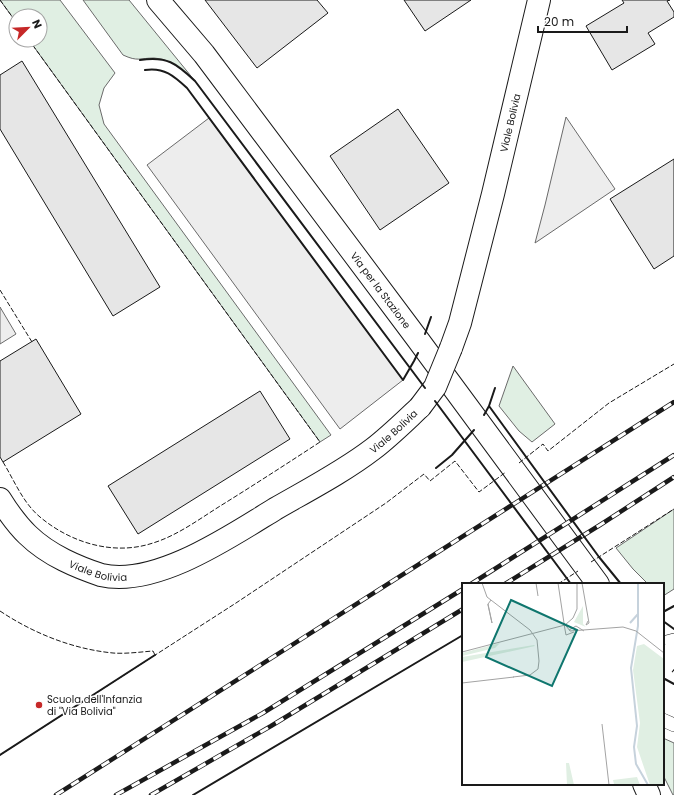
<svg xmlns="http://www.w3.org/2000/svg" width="674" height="795" font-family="Poppins,sans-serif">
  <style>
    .green { fill: #e0efe3; stroke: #6a6a6a }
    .parking { fill: #ededed; stroke: #6a6a6a }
    .building { fill: #e6e6e6; stroke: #1a1a1a }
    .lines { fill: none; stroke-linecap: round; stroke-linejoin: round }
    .lane-casing { stroke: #1a1a1a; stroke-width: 14 }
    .street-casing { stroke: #1a1a1a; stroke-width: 24 }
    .secondary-casing { stroke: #1a1a1a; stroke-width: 24 }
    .lane { stroke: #fff; stroke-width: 13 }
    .street { stroke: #fff; stroke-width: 22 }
    .secondary { stroke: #fff; stroke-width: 22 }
    .rail-casing { stroke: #1a1a1a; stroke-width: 4.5 }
    .rail { stroke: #fff; stroke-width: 3; stroke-dasharray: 9; stroke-linecap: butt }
    .street-bridge-casing { stroke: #1a1a1a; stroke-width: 24; stroke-linecap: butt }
    .secondary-bridge-casing { stroke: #1a1a1a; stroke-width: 24; stroke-linecap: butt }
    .street-bridge { stroke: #fff; stroke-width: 22 }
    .secondary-bridge { stroke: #fff; stroke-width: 22 }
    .fence { stroke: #1a1a1a; stroke-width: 1; stroke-dasharray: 5 2; stroke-linecap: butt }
    .wall { stroke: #1a1a1a; stroke-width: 2 }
    .poi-dot { fill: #c62828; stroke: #fff; stroke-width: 1.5 }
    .labels { text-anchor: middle; stroke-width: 3; stroke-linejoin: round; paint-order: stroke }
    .street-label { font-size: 10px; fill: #1a1a1a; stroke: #fff }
    .poi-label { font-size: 10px; fill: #1a1a1a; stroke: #fff; text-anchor: start }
    .inset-river { fill: none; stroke: #c6d2dc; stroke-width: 2 }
    .inset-road { fill: none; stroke: #a3a3a3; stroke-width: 1 }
    .view { fill: #0f766e; fill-opacity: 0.15; stroke: #0f766e; stroke-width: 2 }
    .inset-edge { fill: none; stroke: #1a1a1a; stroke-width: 2 }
  </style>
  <rect width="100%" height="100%" fill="#fff"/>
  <!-- green -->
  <path class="green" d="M0 0H60L115 73 104 88 99 105 104 124 331 435 320 442 29 40H40V16H16V22Z
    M83 0H129L195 81C183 70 171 59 154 58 140 58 138 62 123 55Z
    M513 366 555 424 532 442 519 431 499 406Z
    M674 509V589L663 596V584H648L633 569 616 548Z
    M663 738 674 743V795H673L663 775Z"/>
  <!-- parking -->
  <path class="parking" d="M566 117 615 189 535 243 545 205Z
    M209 118 403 380 340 429 147 165Z
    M0 307 16 334 0 344Z"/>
  <!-- building -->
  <path class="building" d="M205 0H317L328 13 257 68Z
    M404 0H471L425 31Z
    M622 0H670L667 1 674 12V17L648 33 655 44 612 70 586 26 624 3Z
    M22 61 160 287 113 316 0 129V75Z
    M398 109 449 183 380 230 330 156Z
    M674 159V256L654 269 610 199Z
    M36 339 81 414 3 462 0 457V361Z
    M260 391 290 439 138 534 108 486Z"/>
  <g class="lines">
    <defs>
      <path id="lane" d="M663 643 674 640
        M663 720 674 725"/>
      <g id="street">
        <path id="s1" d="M451 348 460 323 493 194 539 0"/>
        <path id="s2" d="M0 499C18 528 34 545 64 560 76 566 89 571 101 575 155 588 231 536 275 509 308 490 343 472 373 449 390 436 405 421 420 407"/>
      </g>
      <g id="secondary">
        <path id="s3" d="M158 0 204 54 416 337 598 584"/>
        <path d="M644 784 649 795"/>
      </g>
    </defs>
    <!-- lane casing -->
    <use href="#lane" class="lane-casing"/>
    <!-- street casing -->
    <use href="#street" class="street-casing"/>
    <!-- secondary casing -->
    <use href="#secondary" class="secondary-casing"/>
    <!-- lane -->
    <use href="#lane" class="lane"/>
    <!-- street -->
    <use href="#street" class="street"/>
    <!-- secondary -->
    <use href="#secondary" class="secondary"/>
    <defs>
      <path id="rail" d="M471 584 674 455
        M505 584 600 525 674 477
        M56 795 674 402
        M116 795 263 713 463 589
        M151 795 271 726 463 609"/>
    </defs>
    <!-- rail casing -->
    <use href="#rail" class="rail-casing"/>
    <!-- rail -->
    <use href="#rail" class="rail"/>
    <defs>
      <path id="street-bridge" d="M420 407 435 387 451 348"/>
      <path id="secondary-bridge" d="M663 665 674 651"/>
    </defs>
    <!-- street-bridge casing -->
    <use href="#street-bridge" class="street-bridge-casing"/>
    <!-- secondary-bridge casing -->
    <use href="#secondary-bridge" class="secondary-bridge-casing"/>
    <!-- street-bridge -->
    <use href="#street-bridge" class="street-bridge"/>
    <!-- secondary-bridge -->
    <use href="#secondary-bridge" class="secondary-bridge"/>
    <!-- fence -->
    <path class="fence" d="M0 0 16 22
      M0 290 32 342
      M3 462C14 480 23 503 40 517 71 543 114 556 153 543 179 535 202 517 225 503 257 483 288 463 320 442L29 40
      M519 463 543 444 548 451 609 403 674 364
      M591 562 674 509
      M558 584 578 571
      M0 611C33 633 72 649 113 653 126 654 140 652 153 651L155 655
      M0 755 236 603 386 503 424 474 430 481 455 461 479 492 506 472"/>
    <!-- wall -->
    <path class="wall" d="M140 60C167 56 176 63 195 81L425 388
      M145 70C164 67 174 76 187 88L403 380 414 361 418 353
      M425 334 431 317
      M435 401 571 584
      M489 406 599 557 621 584
      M484 415 489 406 495 388
      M436 468 452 455 474 430
      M663 612 674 606
      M663 621 674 629
      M663 678 674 684
      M0 755 155 655
      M193 795 463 635"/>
  </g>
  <!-- markers -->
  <circle class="poi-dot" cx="39" cy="705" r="4"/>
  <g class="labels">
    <!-- street labels -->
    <g class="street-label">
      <text dy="4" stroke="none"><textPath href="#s1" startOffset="233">Viale Bolivia</textPath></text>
      <text dy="4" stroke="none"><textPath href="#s3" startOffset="366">Via per la Stazione</textPath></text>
      <text dy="4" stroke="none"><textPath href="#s2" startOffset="462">Viale Bolivia</textPath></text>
      <text dy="4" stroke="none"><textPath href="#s2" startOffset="126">Viale Bolivia</textPath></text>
    </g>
    <!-- poi labels -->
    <g class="poi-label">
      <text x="47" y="703">Scuola dell'Infanzia<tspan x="47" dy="12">di "Via Bolivia"</tspan></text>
    </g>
  </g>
  <!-- overview -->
  <g transform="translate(462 583)">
    <rect width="202" height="202" fill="#fff"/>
    <path d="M121 23V41L124 44 112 39ZM38 60 33 65 0 73V70ZM182 61 202 76V202H188L175 164 178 140 171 87 175 63ZM72 62 73 63 0 79V74ZM104 180H107L112 202H105ZM175 194 178 202H149L152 201 151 197Z" fill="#e0efe3"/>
    <path class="inset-river" d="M176 0V43L169 85 175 143 172 164 174 181 186 202M168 40 176 31"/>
    <path class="inset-road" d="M20 0 25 14 68 47 75 57 77 78 76 86 68 92 51 94M74 0 76 13M96 0 102 40 108 48 161 44 174 48 202 70M120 0 127 40 124 42 126 38M26 21 30 40 26 22V21L29 17M102 41 104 52 112 49M107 47 114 43 122 48M0 69 103 42 111 35 115 26V0M0 100 52 94M140 141 147 202"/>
    <path class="view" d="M49 17 115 47 90 103 24 74Z"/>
    <rect width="202" height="202" class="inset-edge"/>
  </g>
  <!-- north arrow -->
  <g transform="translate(28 28) rotate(66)"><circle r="19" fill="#ffffff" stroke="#a3a3a3"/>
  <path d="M0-3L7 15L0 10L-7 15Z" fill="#c62828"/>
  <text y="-6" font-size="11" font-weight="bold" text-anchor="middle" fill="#1a1a1a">N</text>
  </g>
  <!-- scale -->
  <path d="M538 26v6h89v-6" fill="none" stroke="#1a1a1a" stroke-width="2"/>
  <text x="544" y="26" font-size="12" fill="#1a1a1a" stroke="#ffffff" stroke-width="3" paint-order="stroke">20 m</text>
</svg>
